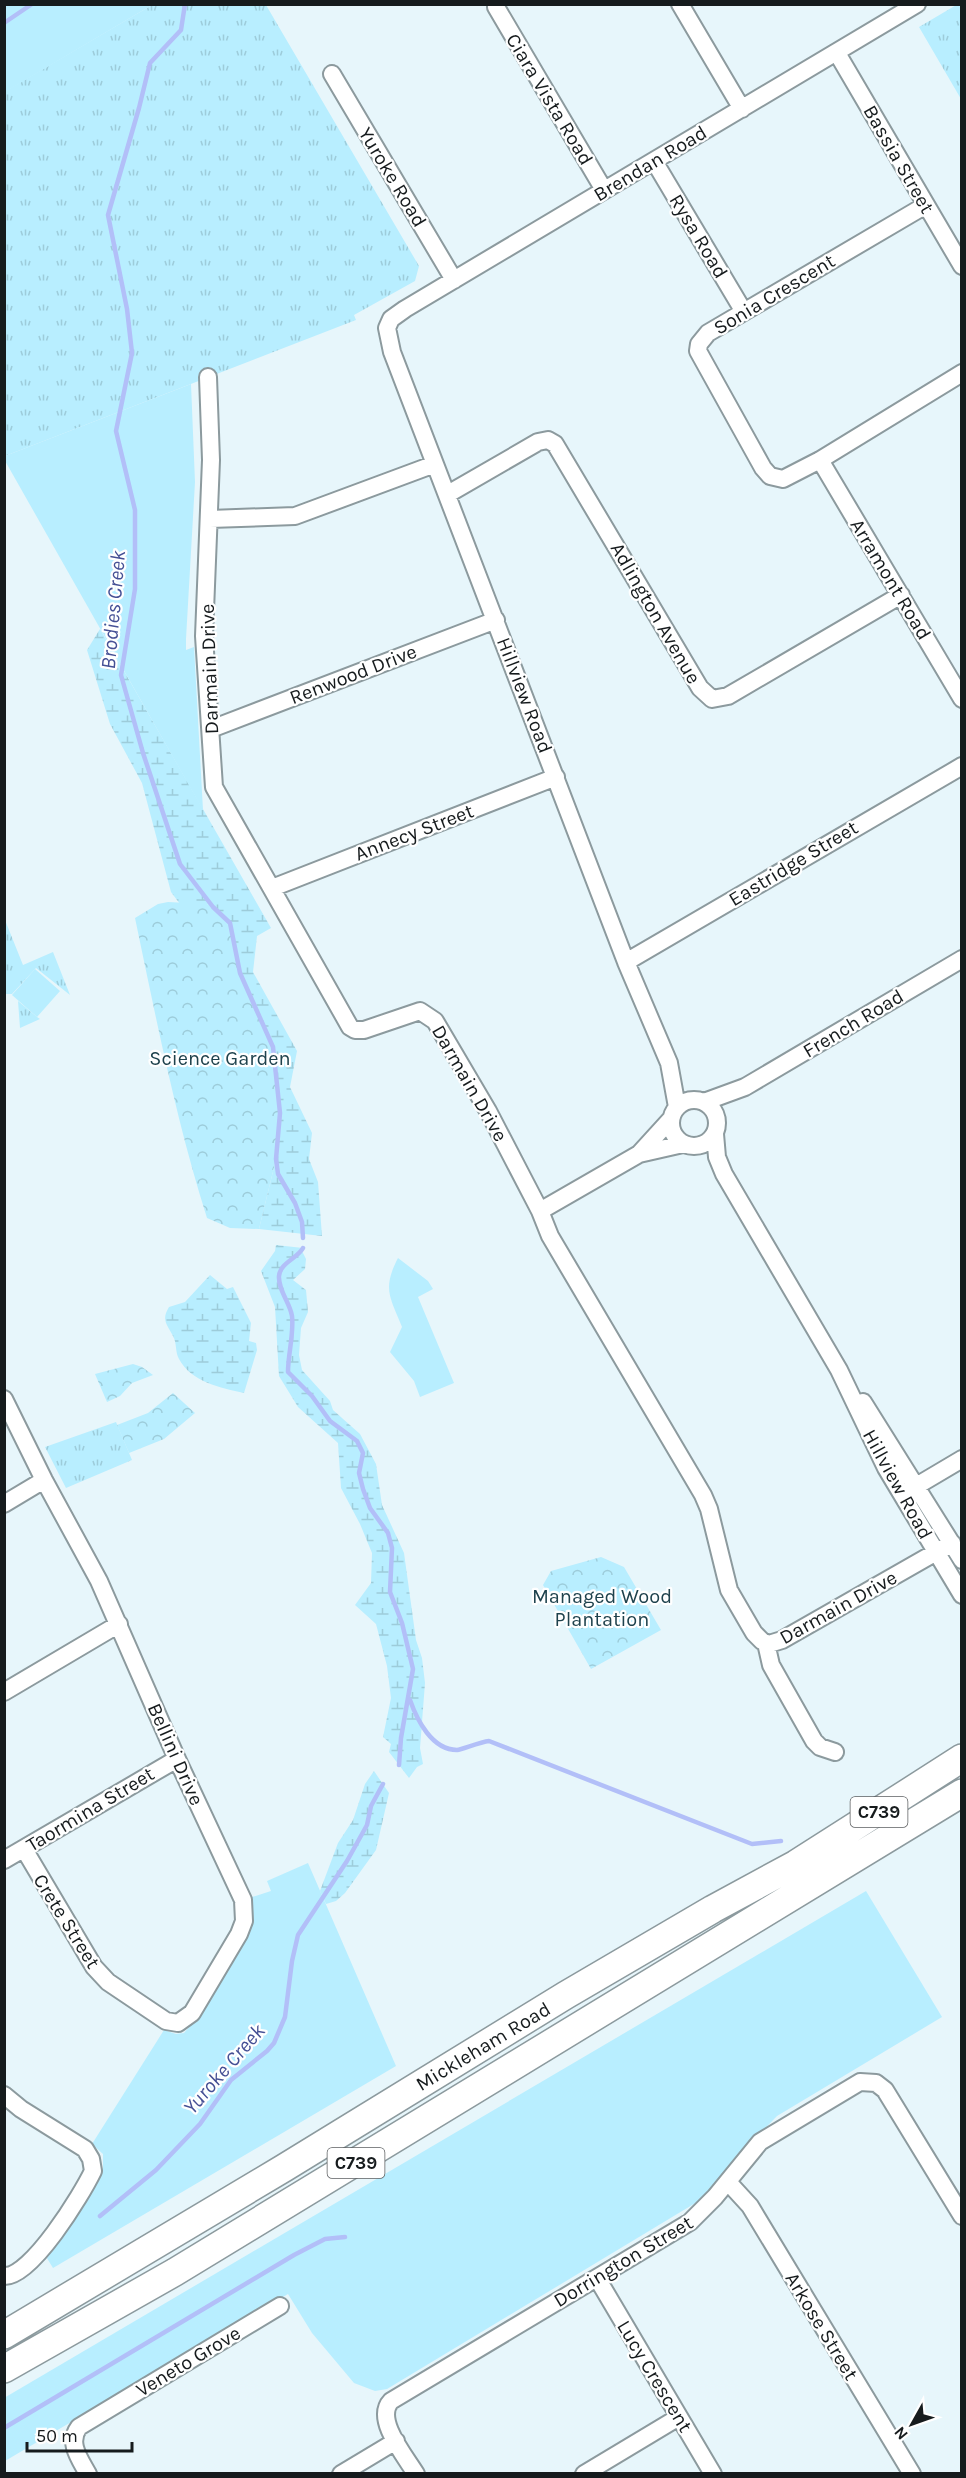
<svg xmlns="http://www.w3.org/2000/svg" width="966" height="2478" font-family="Karla,sans-serif">
  <style>
    .grass { fill: url(#grass-tufts) }
    .forest { fill: url(#forest-crowns) }
    .wetland { fill: url(#wetland-marsh) }
    .green { fill: #b8eeff }
    .lines { fill: none; stroke-linecap: round; stroke-linejoin: round }
    .stream { stroke: #b2bff8; stroke-width: 4.5 }
    .street-casing { stroke: #8c9a9e; stroke-width: 20 }
    .primary-casing { stroke: #8c9a9e; stroke-width: 30 }
    .street { stroke: #fff; stroke-width: 16 }
    .primary { stroke: #fff; stroke-width: 27 }
    .labels { text-anchor: middle; stroke-width: 4.5; stroke-linejoin: round; paint-order: stroke }
    .shield { fill: #fff; stroke: #5c5f61; stroke-width: 1.5 }
    .shield-label { font-size: 18px; font-weight: bold; fill: #161b1d }
    .street-label { font-size: 20px; fill: #161b1d; stroke: #fff }
    .park-label { font-size: 20px; fill: #1e424d; stroke: #fff }
    .water-label { font-size: 21px; font-style: italic; fill: #455095; stroke: #fff }
  </style>
  <defs>
    <pattern id="grass-tufts" width="24" height="20" patternUnits="userSpaceOnUse" patternTransform="scale(1.5)"><rect width="24" height="20" fill="#b8eeff"/><path d="M3 7l-1-3M5 7V3M7 7l1-3M15 17l-1-3M17 17v-4M19 17l1-3" fill="none" stroke="#9dccda"/></pattern>
    <pattern id="forest-crowns" width="20" height="18" patternUnits="userSpaceOnUse" patternTransform="scale(1.5)"><rect width="20" height="18" fill="#b8eeff"/><path d="M2 6a3 3 0 1 1 6 0M12 15a3 3 0 1 1 6 0" fill="none" stroke="#9dccda"/></pattern>
    <pattern id="wetland-marsh" width="20" height="14" patternUnits="userSpaceOnUse" patternTransform="scale(1.5)"><rect width="20" height="14" fill="#b8eeff"/><path d="M1 5h8M5 5V1M11 12h8M15 12V8" fill="none" stroke="#9dccda"/></pattern>
  </defs>
  <rect width="100%" height="100%" fill="#e7f6fb"/>
  <!-- grass -->
  <path class="grass" d="M958 4 962 5 961 99 919 27Z
    M152 5H266L419 266 415 281 354 315 356 320 5 456 4 92Z
    M5 920 23 965 53 952 70 995 36 968 12 994H6Z
    M18 1001 37 1017 40 1019 20 1028Z
    M116 1422 132 1460 66 1488 45 1447Z"/>
  <!-- forest -->
  <path class="forest" d="M168 902 207 904 213 907 230 923 240 973 273 1047 280 1113 276 1159 259 1229 230 1228 207 1218C176 1120 156 1018 135 918L158 904Z
    M133 1364 142 1367 153 1375 132 1383 120 1396 107 1402 95 1374Z
    M173 1393 195 1413 164 1439 129 1453 117 1425 148 1413Z
    M601 1557 624 1567 661 1630 591 1669 543 1585 551 1571Z"/>
  <!-- wetland -->
  <path class="wetland" d="M100 629 271 928 257 936 253 972 297 1051 290 1087 312 1133 309 1159 318 1182 322 1236 259 1229 276 1159 280 1113 273 1047 240 973 230 923 213 907 207 904H180L171 892 142 783 110 724 87 650Z
    M276 1245 303 1248 302 1251 306 1259 305 1269 293 1280 306 1290 308 1312 301 1328 299 1355 302 1370 330 1401 333 1410 360 1434 376 1464 382 1505 404 1553 416 1640 422 1658 425 1683 420 1748 423 1764 417 1767 409 1778 389 1752 391 1744 383 1737 391 1698 387 1666 376 1624 355 1605 371 1583 372 1553 360 1524 341 1488 338 1443 298 1407 279 1376 275 1307 261 1271 275 1251Z
    M210 1275 227 1289 233 1287 251 1323 249 1341 256 1343 257 1350 244 1393C221 1388 191 1382 179 1359 175 1352 177 1343 173 1336 167 1324 161 1320 169 1307L185 1302Z
    M374 1771 389 1793 376 1850 345 1893 336 1901 326 1904 320 1891 338 1843 353 1820 365 1784Z"/>
  <!-- green -->
  <path class="green" d="M5 4H152V5L5 92Z
    M191 384 195 482 186 639V650L194 647 203 810 4 459 5 456Z
    M35 969 60 991 37 1017 12 995Z
    M398 1258 428 1281 433 1289 418 1297 454 1383 420 1397 414 1381 390 1352 402 1327C390 1297 382 1289 398 1258Z
    M308 1863 396 2066 53 2268 45 2255 103 2168V2154L92 2144 164 2030 176 2034 184 2033 196 2019 246 1938 250 1928 249 1898 271 1891 267 1881Z
    M866 1891 942 2017 777 2116 749 2145 712 2193 387 2389 375 2391 354 2383 312 2333 288 2294 5 2461 4 2398Z"/>
  <g class="lines">
    <!-- stream -->
    <path class="stream" d="M185 4 181 30 150 63 139 108 108 215 127 309 132 353 116 431 135 510V589L121 675 143 753 180 864 213 907 230 923 240 973 273 1047 280 1113 276 1159 278 1174 295 1203 302 1222 303 1238
      M4 23 32 4
      M303 1248C298 1258 280 1263 279 1276 278 1290 290 1303 292 1316 294 1334 288 1354 288 1372L312 1396 330 1421 357 1441 363 1453 359 1473 363 1489 370 1508 388 1533 392 1548 390 1592 402 1623 413 1669 401 1738 399 1765
      M410 1700C417 1720 432 1750 457 1750 463 1749 480 1742 489 1741L752 1844 781 1841
      M100 2216 156 2170 200 2124 231 2080 267 2051 274 2043 285 2017 292 1961 298 1935 347 1861 367 1825 371 1806 383 1784
      M4 2428 294 2255 325 2239 345 2237"/>
    <defs>
      <path id="street" d="M680 4 742 109
        M496 7 604 190
        M837 53 962 266
        M332 74 454 280
        M654 161 744 312
        M926 205 708 333 699 344 698 351 763 468 770 476 783 479 820 460 962 373
        M208 377 211 460 204 636 214 787 350 1027 355 1030H364L420 1011 435 1021 488 1111 540 1211 550 1236 703 1495 709 1509 729 1590 754 1633 762 1641 769 1644 782 1640 952 1543
        M820 460 962 699
        M448 494 538 442 548 440 555 444 700 688 712 699 728 696 901 595
        M210 519 295 516 435 464
        M211 729 496 620
        M272 888 556 777
        M626 962 962 766
        M671 1123a23 23 0 1 1 46 0a23 23 0 1 1-46 0Z
        M704 1102 745 1087 962 959
        M677 1107 669 1063 626 962 392 352 387 328 391 319 405 309 917 4
        M715 1134 717 1157 724 1174 839 1370 886 1468 962 1595
        M639 1154 670 1120
        M540 1211 639 1154 683 1144
        M4 1399 44 1480 99 1581 177 1759 243 1900 244 1921 239 1934 192 2013 178 2023 166 2021 108 1982 94 1967 24 1849
        M863 1402 962 1560
        M908 1491 962 1459
        M4 1504 44 1480
        M766 1643 771 1665 814 1741 820 1747 835 1752
        M4 1692 119 1624
        M4 1860 177 1759
        M4 2095 21 2109 85 2149 91 2159 93 2171C82 2194 31 2278 4 2276
        M728 2182 750 2206 912 2474
        M597 2278 713 2474
        M88 2474C80 2459 67 2443 79 2427L280 2306
        M341 2474 396 2441
        M416 2474C405 2456 374 2419 391 2401L690 2222 715 2197 760 2142 860 2082 876 2083 885 2090 962 2216
        M584 2474 679 2417"/>
      <path id="primary" d="M4 2335 284 2168 566 1995 713 1909 796 1864 962 1758
        M4 2369 175 2272 962 1793"/>
    </defs>
    <!-- street casing -->
    <use href="#street" class="street-casing"/>
    <!-- primary casing -->
    <use href="#primary" class="primary-casing"/>
    <!-- street -->
    <use href="#street" class="street"/>
    <!-- primary -->
    <use href="#primary" class="primary"/>
  </g>
  <g class="labels">
    <!-- shield labels -->
    <g class="shield">
      <rect x="850.5" y="1797" width="57" height="30" rx="4.5"/>
      <rect x="327.5" y="2148" width="57" height="30" rx="4.5"/>
    </g>
    <g class="shield-label">
      <text x="879" y="1818">C739</text>
      <text x="356" y="2169">C739</text>
    </g>
    <!-- street labels -->
    <g class="street-label">
      <text transform="translate(550 99) rotate(59)" y="7">Ciara Vista Road</text>
      <text transform="translate(899 159) rotate(60)" y="7">Bassia Street</text>
      <text transform="translate(650 163) rotate(-31)" y="7">Brendan Road</text>
      <text transform="translate(393 177) rotate(59)" y="7">Yuroke Road</text>
      <text transform="translate(699 236) rotate(59)" y="7">Rysa Road</text>
      <text transform="translate(774 294) rotate(-31)" y="7">Sonia Crescent</text>
      <text transform="translate(891 579) rotate(59)" y="7">Arramont Road</text>
      <text transform="translate(656 613) rotate(60)" y="7">Adlington Avenue</text>
      <text transform="translate(209 669) rotate(-92)" y="7">Darmain Drive</text>
      <text transform="translate(353 674) rotate(-21)" y="7">Renwood Drive</text>
      <text transform="translate(525 695) rotate(69)" y="7">Hillview Road</text>
      <text transform="translate(414 832) rotate(-21)" y="7">Annecy Street</text>
      <text transform="translate(793 863) rotate(-31)" y="7">Eastridge Street</text>
      <text transform="translate(853 1023) rotate(-31)" y="7">French Road</text>
      <text transform="translate(470 1083) rotate(60)" y="7">Darmain Drive</text>
      <text transform="translate(898 1484) rotate(61)" y="7">Hillview Road</text>
      <text transform="translate(838 1607) rotate(-29)" y="7">Darmain Drive</text>
      <text transform="translate(176 1754) rotate(66)" y="7">Bellini Drive</text>
      <text transform="translate(90 1809) rotate(-31)" y="7">Taormina Street</text>
      <text transform="translate(67 1921) rotate(58)" y="7">Crete Street</text>
      <text transform="translate(483 2046) rotate(-31)" y="7">Mickleham Road</text>
      <text transform="translate(623 2261) rotate(-31)" y="7">Dorrington Street</text>
      <text transform="translate(822 2326) rotate(59)" y="7">Arkose Street</text>
      <text transform="translate(188 2361) rotate(-31)" y="7">Veneto Grove</text>
      <text transform="translate(655 2376) rotate(59)" y="7">Lucy Crescent</text>
    </g>
    <!-- park labels -->
    <g class="park-label">
      <text x="220" y="1065">Science Garden</text>
      <text x="602" y="1603">Managed Wood<tspan x="602" dy="23">Plantation</tspan></text>
    </g>
    <!-- water labels -->
    <g class="water-label">
      <text transform="translate(113 610) rotate(-85)" y="7">Brodies Creek</text>
      <text transform="translate(224 2069) rotate(-49)" y="7">Yuroke Creek</text>
    </g>
  </g>
  <!-- border -->
  <rect width="966" height="2478" fill="none" stroke="#161b1d" stroke-width="12"/>
  <!-- north arrow -->
  <g transform="translate(912 2424) rotate(230)" stroke="#ffffff" stroke-width="4.5" paint-order="stroke">
  <path d="M0-4.5L10 22L0 15L-10 22Z" fill="#161b1d"/>
  <text y="-9" font-size="16" font-weight="bold" text-anchor="middle" fill="#161b1d">N</text>
  </g>
  <!-- scale -->
  <path d="M27 2442v9h105v-9" fill="none" stroke="#161b1d" stroke-width="3"/>
  <text x="36" y="2442" font-size="18" fill="#161b1d" stroke="#ffffff" stroke-width="4.5" paint-order="stroke">50 m</text>
</svg>
